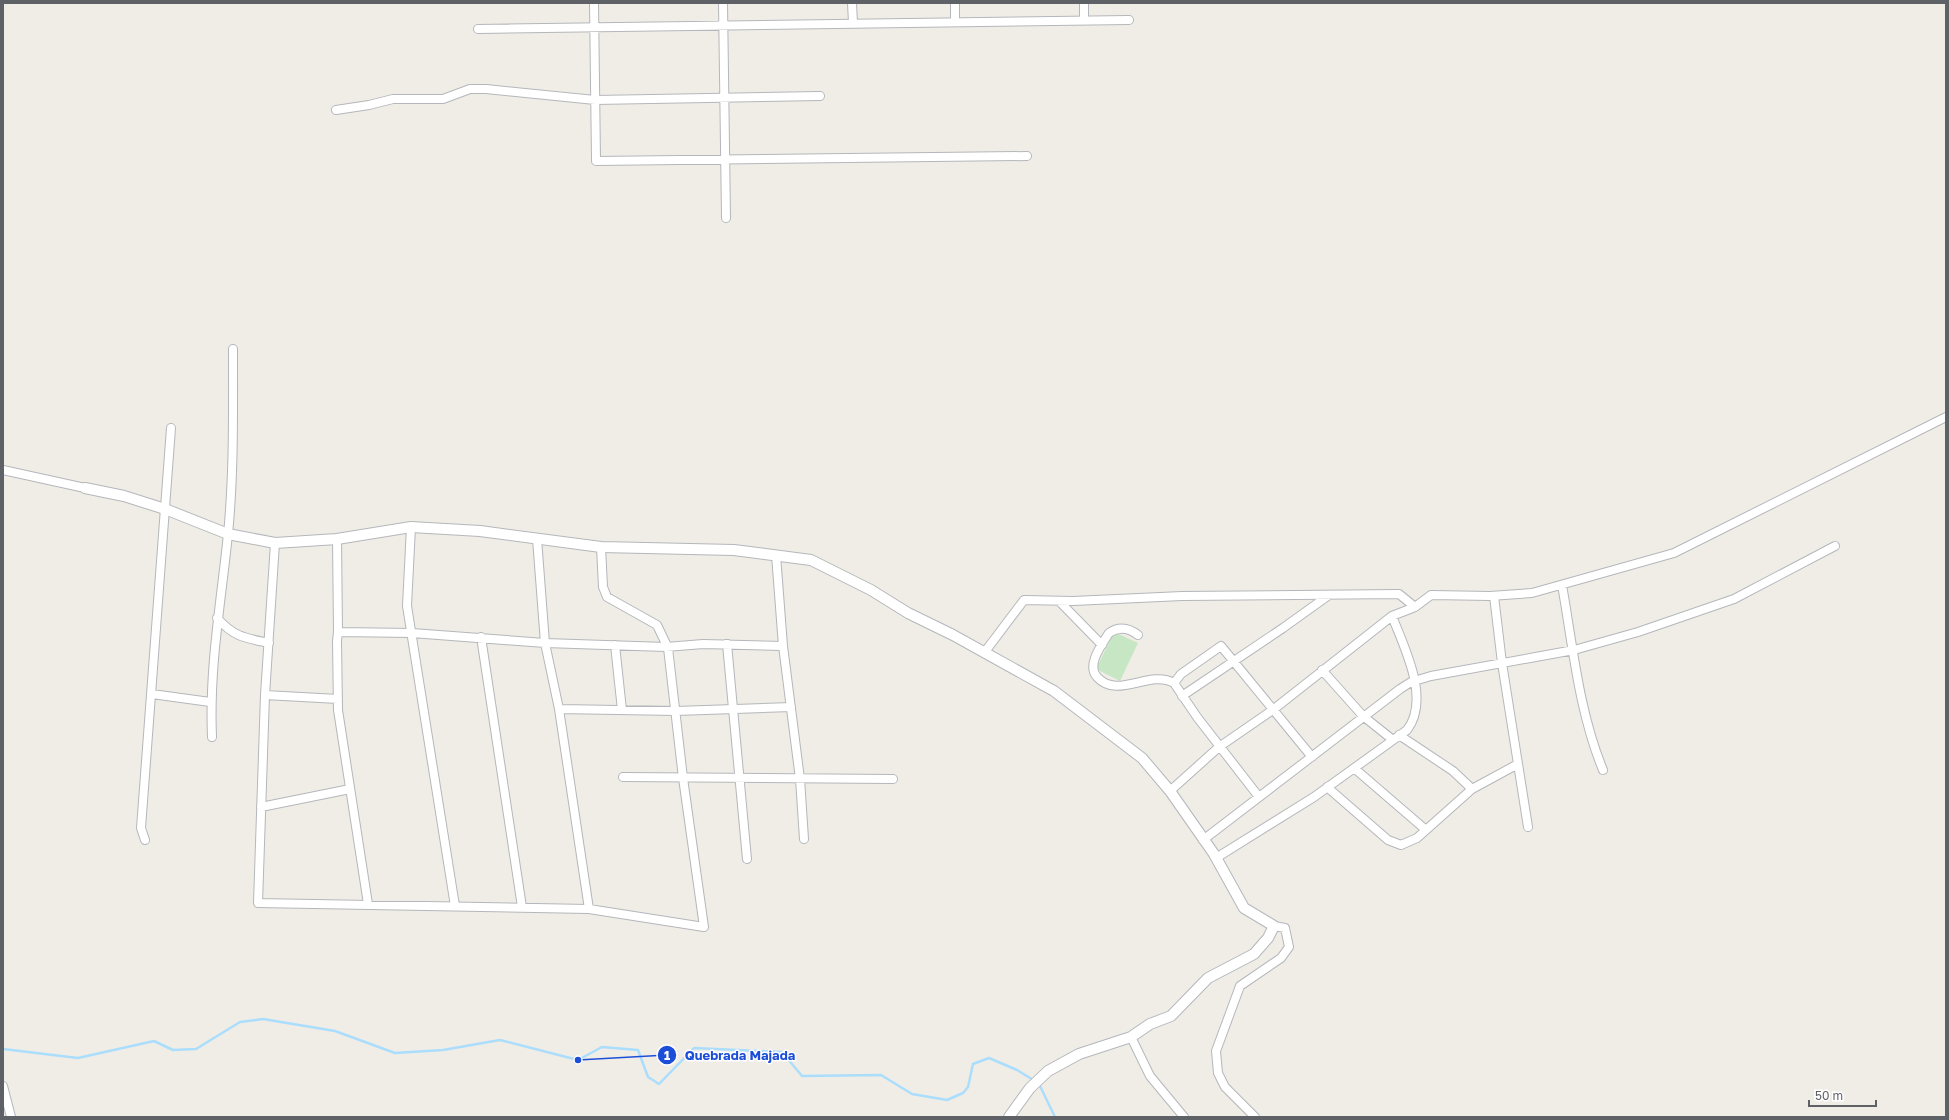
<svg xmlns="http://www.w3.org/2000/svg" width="1949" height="1120" font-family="'Golos Text',sans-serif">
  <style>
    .green { fill: #c6e6c4 }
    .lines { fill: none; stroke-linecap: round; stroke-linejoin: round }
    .stream { stroke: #abddfc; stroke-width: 2.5 }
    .minor-casing { stroke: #b4b7bb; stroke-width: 10 }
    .tertiary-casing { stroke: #b4b7bb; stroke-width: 12 }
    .minor { stroke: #fff; stroke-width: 8 }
    .tertiary { stroke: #fff; stroke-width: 10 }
    .leader { fill: none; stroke: #1d4ed8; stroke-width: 1.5 }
    .callout-dot { fill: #1d4ed8; stroke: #fff; stroke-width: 1.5 }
    .mark-label { font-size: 12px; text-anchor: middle; font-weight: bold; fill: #fff }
    .callout-label { font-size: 13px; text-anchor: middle; font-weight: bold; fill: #1d4ed8; stroke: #fff; stroke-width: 3; stroke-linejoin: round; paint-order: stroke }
  </style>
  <rect width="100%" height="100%" fill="#f0ede7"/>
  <!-- green -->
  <path class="green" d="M1114 632 1138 643 1120 681 1096 669Z"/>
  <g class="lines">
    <!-- stream -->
    <path class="stream" d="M3 1049 78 1058 154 1041 173 1050 196 1049 240 1022 263 1019 335 1031 395 1053 443 1050 500 1040 578 1060 602 1047 638 1050 648 1077 659 1084 694 1048 782 1052 802 1076 881 1075 912 1094 947 1100 963 1093 968 1087 973 1064 989 1058 1017 1070 1035 1081
      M1039 1084 1055 1117"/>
    <defs>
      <path id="minor" d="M594 3 596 161 1027 156
        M723 3 726 218
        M852 3 853 23
        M955 3V22
        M1084 3V20
        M478 29 1129 20
        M336 110 369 105 393 99H443L470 89H486L595 100 820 96
        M3 470 85 488
        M411 527 407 606 455 906
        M337 539 338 632 337 641 338 710 368 904
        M537 539 545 643 559 709 589 909
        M275 543 265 695 258 903 589 909 704 927 683 778 668 648 657 625 607 597 603 587 601 547
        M776 555 783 646 800 779 804 839
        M1562 585C1573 647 1579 712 1603 770
        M1494 596 1502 663 1528 827
        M1059 601 1102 645
        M217 618C234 637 245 638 269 643
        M338 632 412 633 545 643 666 647 703 644 783 646
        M1138 635C1129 628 1119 626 1109 633 1102 644 1086 665 1097 677 1118 700 1149 669 1174 683
        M481 637 522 907
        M727 644 747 859
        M615 645 622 710
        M984 653 1024 600 1073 601 1182 596 1399 594 1415 607 1431 595 1490 596 1532 593 1674 553 1946 417
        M1322 670 1363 716 1393 740
        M152 694 210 702
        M265 695 338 699
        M1182 696 1283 628 1329 595
        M559 709 676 711 791 707
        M1399 735 1453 771 1472 789
        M212 737C209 667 221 603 228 534 234 473 233 411 233 349
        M1354 768 1426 830
        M623 777 893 779
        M1327 787 1388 840 1401 845 1417 838 1472 789 1518 764
        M1170 791 1219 747 1274 709 1392 616 1415 607
        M1259 797 1197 717 1174 683 1181 674 1221 646 1312 757
        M261 807 350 789
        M145 840 141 828 171 428
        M1203 840 1400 689 1411 682 1431 676 1574 650 1638 632 1734 599 1835 546
        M1216 858 1314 797 1407 730C1431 699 1404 647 1392 616
        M1131 1037 1150 1076 1184 1117
        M3 1086 11 1117
        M1255 1117 1225 1087 1218 1073 1216 1051 1240 986 1281 958 1289 947 1285 928 1274 926"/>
      <path id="tertiary" d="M85 488 124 496 165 509 228 534 275 543 337 539 411 527 480 531 601 547 734 550 811 560 871 590 908 613 953 635 1054 691 1142 758 1170 791 1214 854 1244 908 1274 926 1268 938 1254 954 1208 978 1171 1016 1150 1024 1131 1037 1079 1054 1048 1071 1030 1088 1009 1117"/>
    </defs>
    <!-- minor casing -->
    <use href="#minor" class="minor-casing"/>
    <!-- tertiary casing -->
    <use href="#tertiary" class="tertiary-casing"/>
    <!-- minor -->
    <use href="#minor" class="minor"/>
    <!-- tertiary -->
    <use href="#tertiary" class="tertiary"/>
  </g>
  <!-- callouts -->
  <path class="leader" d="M578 1060L667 1055"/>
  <g class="callout-dot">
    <circle cx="578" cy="1060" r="4"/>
    <circle cx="667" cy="1055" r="10"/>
  </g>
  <g class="mark-label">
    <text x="667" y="1060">1</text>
  </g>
  <g class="callout-label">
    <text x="740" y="1060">Quebrada Majada</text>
  </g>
  <!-- border -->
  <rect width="1949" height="1120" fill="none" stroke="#5e6266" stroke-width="8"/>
  <!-- scale -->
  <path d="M1809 1100v6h67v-6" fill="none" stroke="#5e6266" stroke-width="2"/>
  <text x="1815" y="1100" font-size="12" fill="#5e6266" stroke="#ffffff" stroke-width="3" paint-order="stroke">50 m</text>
</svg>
